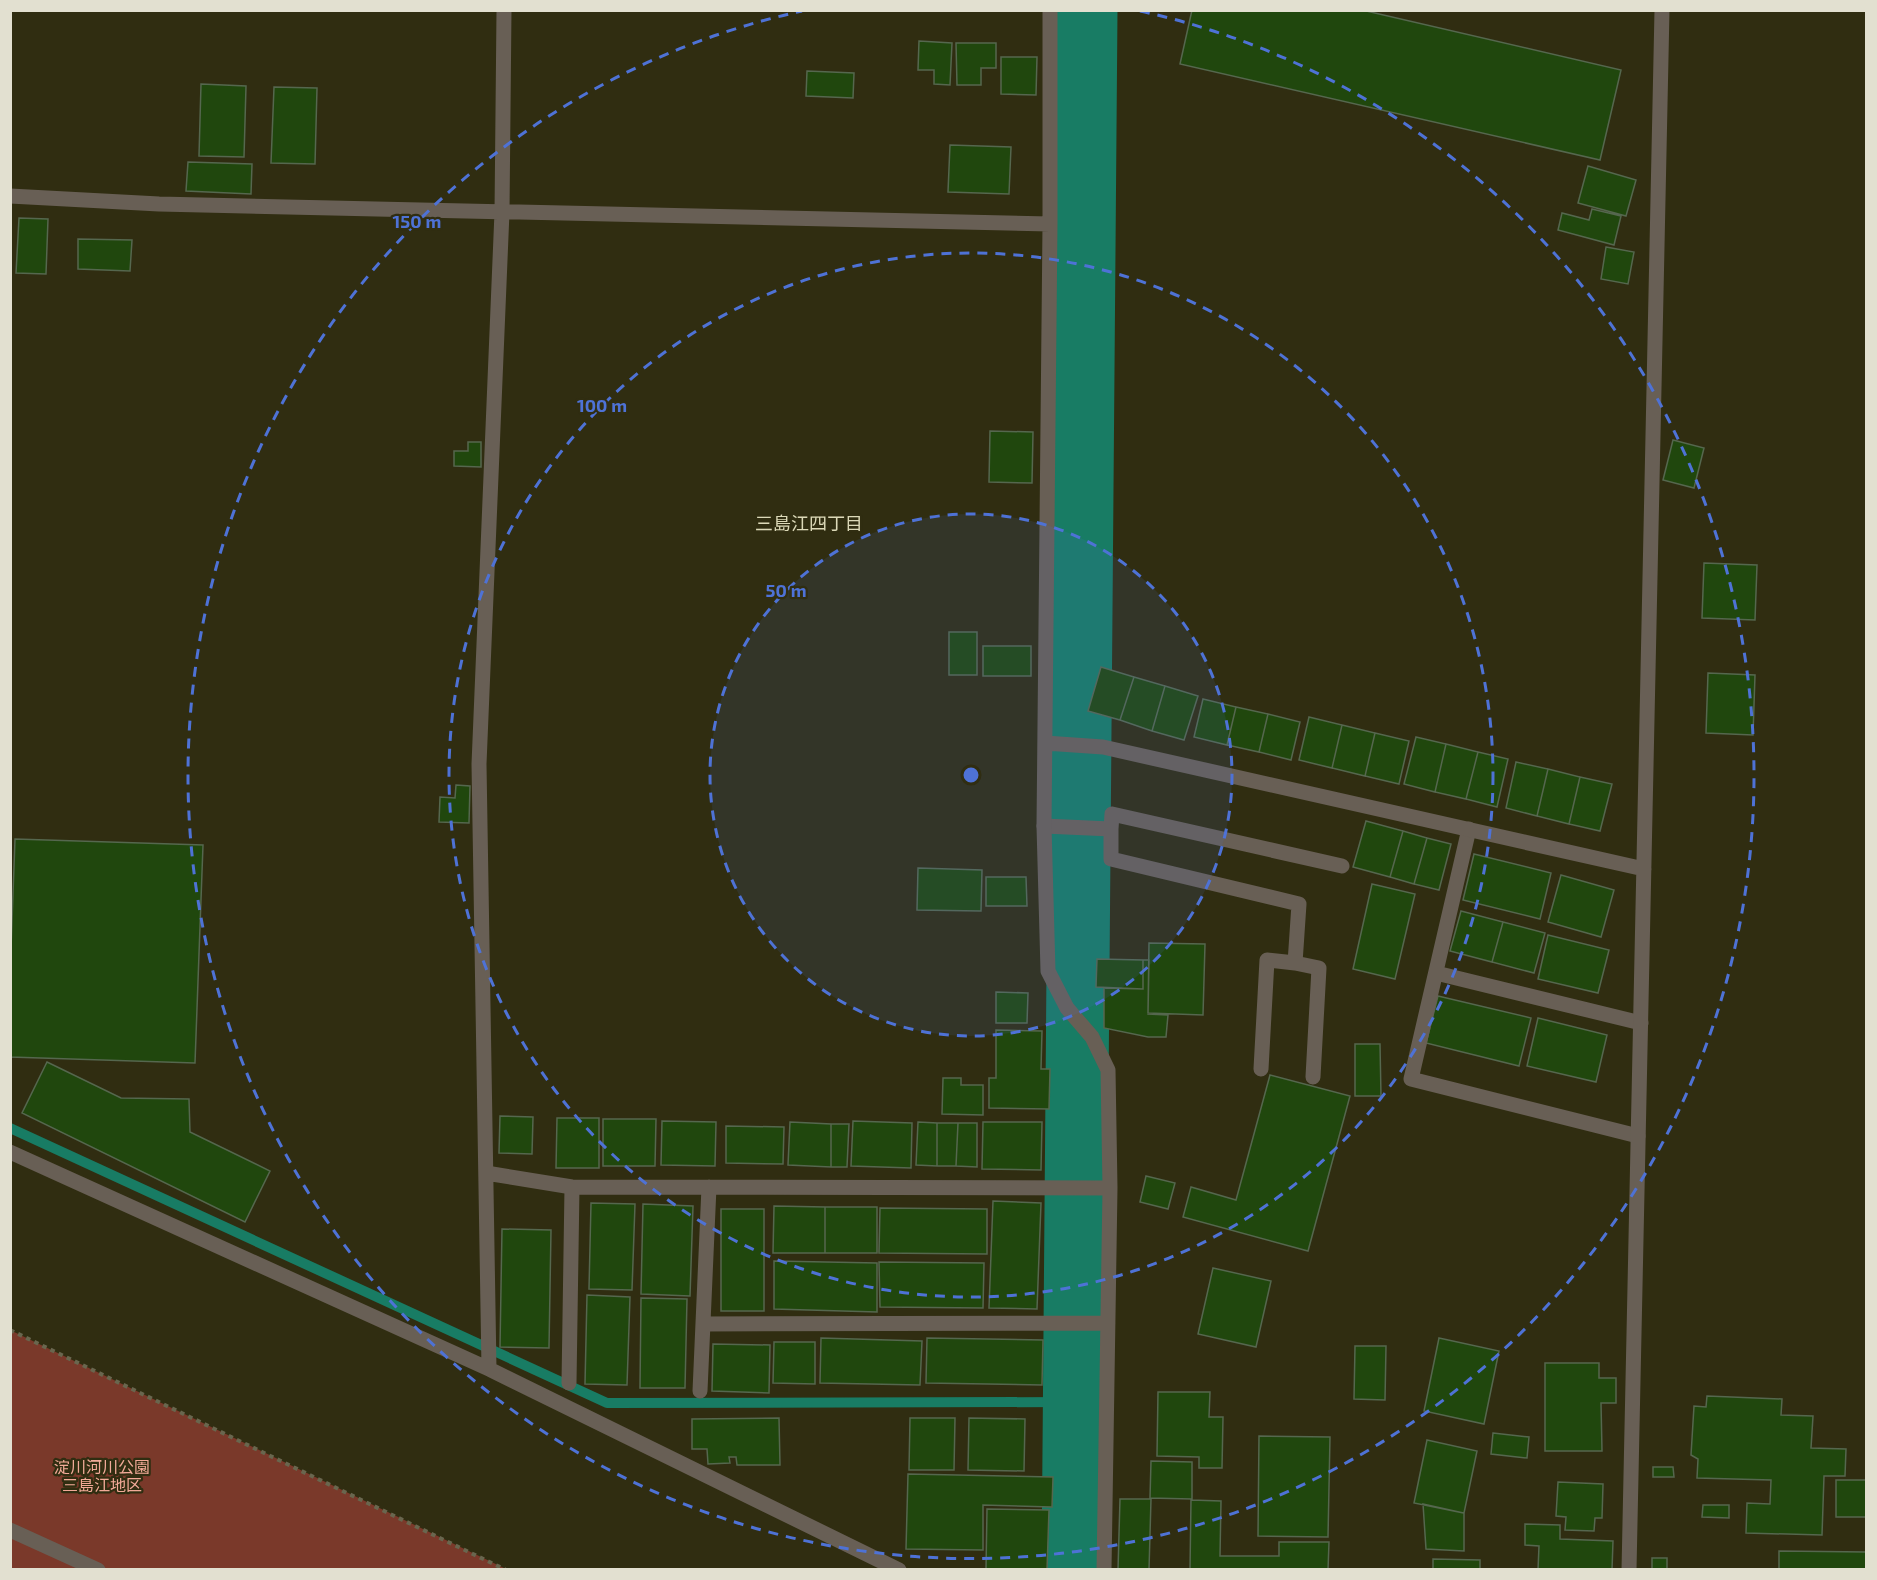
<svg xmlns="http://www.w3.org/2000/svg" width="1877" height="1580" font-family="'Exo 2','Noto Sans JP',sans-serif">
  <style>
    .green { fill: #7a392a }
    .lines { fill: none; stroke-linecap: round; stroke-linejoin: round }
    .stream { stroke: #187c64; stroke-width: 10 }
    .river { stroke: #187c64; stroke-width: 63 }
    .building { fill: #20470d; stroke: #55674e; stroke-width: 1.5 }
    .path { stroke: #69664e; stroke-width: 4; stroke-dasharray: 4.5 4.5; stroke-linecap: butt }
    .service { stroke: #685f55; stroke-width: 15 }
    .minor { stroke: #685f55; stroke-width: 15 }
    .ring { fill: none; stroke: #4e72d6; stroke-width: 3; stroke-dasharray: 10 8 }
    .labels { text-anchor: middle; stroke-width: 4.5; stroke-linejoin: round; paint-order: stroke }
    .park-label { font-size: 16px; fill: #f2aa98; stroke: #302d11 }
    .neighbourhood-label { font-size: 18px; fill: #dcd9b8; stroke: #302d11 }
    .centre { fill: #4e72d6; stroke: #302d11; stroke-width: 3 }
    .ring-label { font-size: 18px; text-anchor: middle; font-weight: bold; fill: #4e72d6; stroke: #302d11; stroke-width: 4.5; stroke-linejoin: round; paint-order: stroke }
  </style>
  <rect width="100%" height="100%" fill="#302d11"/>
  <!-- green -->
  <path class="green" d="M10 1330 506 1569H11Z"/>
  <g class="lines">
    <!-- stream -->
    <path class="stream" d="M10 1128 607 1403 1075 1402"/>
    <!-- river -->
    <path class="river" d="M1073 1570 1086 10"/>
  </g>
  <!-- building -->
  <path class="building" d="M1192 10H1362L1621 70 1600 160 1180 64Z
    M919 41 952 43 950 85 934 84V70H918Z
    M956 43H996V68H981V85H957Z
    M1001 57H1037L1036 95 1001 94Z
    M807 71 854 73 853 98 806 96Z
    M201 84 246 86 244 157 199 156Z
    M274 87 317 88 315 164 271 163Z
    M950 145 1011 147 1009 194 948 192Z
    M188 162 252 164 251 194 186 191Z
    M1588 166 1636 180 1626 216 1578 203Z
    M1592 209 1621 216 1614 245 1558 230 1562 213 1589 220Z
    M19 218 48 219 46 274 16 273Z
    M78 239 132 240 130 271 78 269Z
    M1606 247 1634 252 1628 284 1601 279Z
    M990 431 1033 432 1032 483 989 482Z
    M1673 440 1704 448 1694 488 1663 480Z
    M468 442H481V467L454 466V451H468Z
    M1704 563 1757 565 1755 620 1702 618Z
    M949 632H977V675H949Z
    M983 646H1031V676H983Z
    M1101 667 1134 677 1120 720 1088 711Z
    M1708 673 1755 675 1753 735 1706 733Z
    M1134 677 1165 686 1152 731 1120 720Z
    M1165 686 1198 696 1184 740 1152 731Z
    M1203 699 1236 707 1227 745 1194 737Z
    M1236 707 1268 714 1259 752 1227 745Z
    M1268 714 1300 722 1291 760 1259 752Z
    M1309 717 1342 725 1332 768 1299 760Z
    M1342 725 1375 733 1365 776 1332 768Z
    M1375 733 1409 741 1399 784 1365 776Z
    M1416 737 1446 744 1435 792 1404 784Z
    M1446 744 1478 752 1466 799 1435 792Z
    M1478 752 1508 759 1497 807 1466 799Z
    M1516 762 1548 769 1537 816 1506 808Z
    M1548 769 1580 777 1569 824 1537 816Z
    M1580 777 1612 784 1600 831 1569 824Z
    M456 785 470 786 469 823 439 822 440 797 455 798Z
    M1366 821 1403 831 1390 877 1353 867Z
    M1403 831 1427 838 1414 884 1390 877Z
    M1427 838 1451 844 1439 890 1414 884Z
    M15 839 203 845 195 1063 10 1057V976Z
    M1474 854 1551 873 1540 919 1463 900Z
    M918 868 982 870 981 911 917 910Z
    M1561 875 1614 890 1601 937 1548 922Z
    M986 877H1026L1027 906H986Z
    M1372 884 1415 894 1395 979 1353 969Z
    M1461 911 1503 922 1492 962 1450 951Z
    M1503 922 1545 933 1534 973 1492 962Z
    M1548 935 1609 950 1598 993 1538 979Z
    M1149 943 1205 944 1203 1015 1148 1013Z
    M1097 959 1143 960V989L1096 987Z
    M1143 960H1149L1148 1014 1168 1015 1166 1037H1148L1104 1028V988L1143 989Z
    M996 992 1028 993 1027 1023H996Z
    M1438 996 1531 1018 1519 1066 1426 1043Z
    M1538 1018 1607 1035 1596 1082 1527 1066Z
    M996 1030 1042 1031 1041 1069H1050L1049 1109 989 1108V1078H996Z
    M1355 1044H1380L1381 1096H1355Z
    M47 1062 121 1098 189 1099 190 1132 270 1171 245 1222 22 1113Z
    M1270 1075 1350 1096 1308 1251 1183 1217 1191 1187 1236 1200Z
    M943 1078H961V1085H983V1115L942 1114Z
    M500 1116 533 1117 532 1154 499 1153Z
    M557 1118H599V1168H556Z
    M603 1119H656L655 1166H603Z
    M662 1121 716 1122 715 1166 661 1165Z
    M853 1121 912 1123 911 1168 851 1166Z
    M790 1122 831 1124V1167L788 1165Z
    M918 1122 937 1123V1166L916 1165Z
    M983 1122H1042L1041 1170 982 1169Z
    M937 1123H958L956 1166H937Z
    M958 1123H977V1167L956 1166Z
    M831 1124H849L847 1167H831Z
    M726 1126 784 1127 783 1164 726 1163Z
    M1146 1176 1175 1183 1168 1209 1140 1202Z
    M993 1201 1041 1203 1037 1309 989 1308Z
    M591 1203 635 1204 632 1290 589 1289Z
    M643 1204 693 1206 690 1296 641 1294Z
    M774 1206 825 1207V1253H773Z
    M825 1207H877V1253H825Z
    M880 1208 987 1209V1254L879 1253Z
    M721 1209H764V1311H721Z
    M502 1229 551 1230 549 1348 500 1347Z
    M774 1261 877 1263V1312L774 1309Z
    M879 1262 984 1263 983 1308 880 1307Z
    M1213 1268 1271 1281 1256 1347 1198 1334Z
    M587 1295 630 1297 627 1385 585 1384Z
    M641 1298 687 1299 685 1388H640Z
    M821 1338 922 1341 920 1385 820 1383Z
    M927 1338 1043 1340 1042 1385 926 1383Z
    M1439 1338 1499 1351 1484 1424 1424 1411Z
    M774 1342H815V1384L773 1383Z
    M713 1344 770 1345 769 1393 712 1391Z
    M1355 1346H1386L1385 1400 1354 1399Z
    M1545 1363H1599V1378H1616V1403H1601L1602 1451H1545Z
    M1158 1392H1210L1209 1417H1223L1222 1468H1199V1457L1157 1456Z
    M1707 1396 1782 1399 1781 1415 1813 1416 1811 1448 1846 1449 1845 1476H1824L1822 1535 1746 1533 1747 1503 1770 1504 1771 1480 1697 1478 1698 1459 1691 1455 1694 1406 1706 1407Z
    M779 1418 780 1465H737L736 1457H729L730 1463 708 1464 707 1449H692V1419Z
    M910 1418H955L954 1470H909Z
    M969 1418 1025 1419 1024 1471 968 1470Z
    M1493 1433 1529 1437 1527 1458 1491 1454Z
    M1259 1436 1330 1437 1328 1537 1258 1536Z
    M1427 1440 1477 1451 1464 1513 1414 1503Z
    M1151 1461 1192 1462V1499L1150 1498Z
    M1653 1467H1673L1674 1477H1653Z
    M908 1474 1053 1477 1052 1507 983 1505V1550L906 1549Z
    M1836 1480H1866V1517H1836Z
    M1558 1482 1603 1484 1602 1518H1595L1594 1531 1565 1530 1566 1517 1556 1516Z
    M1120 1499H1151L1149 1570H1118Z
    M1191 1500 1221 1501 1220 1556H1279V1542H1329L1328 1570H1190Z
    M1423 1504 1464 1513V1551L1426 1549Z
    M1703 1505H1729V1518L1702 1517Z
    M987 1509 1049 1510 1047 1570H986Z
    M1525 1524 1560 1525V1539L1613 1541 1612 1570H1538L1539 1546 1525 1545Z
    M1779 1551 1866 1552V1570H1779Z
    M1652 1558H1667V1570H1652Z
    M1433 1559 1480 1560V1570H1433Z"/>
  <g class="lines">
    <!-- path -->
    <path class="path" d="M10 1330 506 1570"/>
    <!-- service -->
    <path class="service" d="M1044 826 1111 829 1112 814 1342 866
      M1111 829V859L1299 904 1295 963 1319 968 1313 1077
      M1469 829 1411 1079 1638 1136
      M1436 973 1641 1023
      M1261 1069 1267 960 1295 963
      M10 1530 98 1570"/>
    <!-- minor -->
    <path class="minor" d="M1050 10V224L1044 826 1048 971 1067 1008 1092 1037 1108 1070 1110 1188 1104 1570
      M10 196 159 204 1050 224
      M1045 743 1103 747 1644 869
      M10 1152 489 1369 899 1570
      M486 1173 572 1187 1110 1188
      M703 1324 1108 1323
      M489 1369 479 764 502 212 504 10
      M569 1383 572 1187
      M700 1391 709 1187
      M1629 1570 1662 10"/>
  </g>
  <!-- distance rings -->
  <circle cx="971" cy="775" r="261" fill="#4e72d6" fill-opacity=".12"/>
  <g class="ring">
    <circle cx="971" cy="775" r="261"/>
    <circle cx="971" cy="775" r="522"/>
    <path d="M1140 11A783 783 0 1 1 802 11"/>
  </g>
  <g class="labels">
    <!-- park labels -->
    <g class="park-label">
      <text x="102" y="1473">淀川河川公園<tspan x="102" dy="18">三島江地区</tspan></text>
    </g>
    <!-- neighbourhood labels -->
    <g class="neighbourhood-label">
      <text x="809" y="530">三島江四丁目</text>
    </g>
  </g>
  <circle cx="971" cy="775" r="9" class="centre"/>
  <g class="ring-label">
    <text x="417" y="228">150 m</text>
    <text x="602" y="412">100 m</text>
    <text x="786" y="597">50 m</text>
  </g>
  <!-- border -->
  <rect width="1877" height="1580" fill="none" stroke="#e2e0d0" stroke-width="24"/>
</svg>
